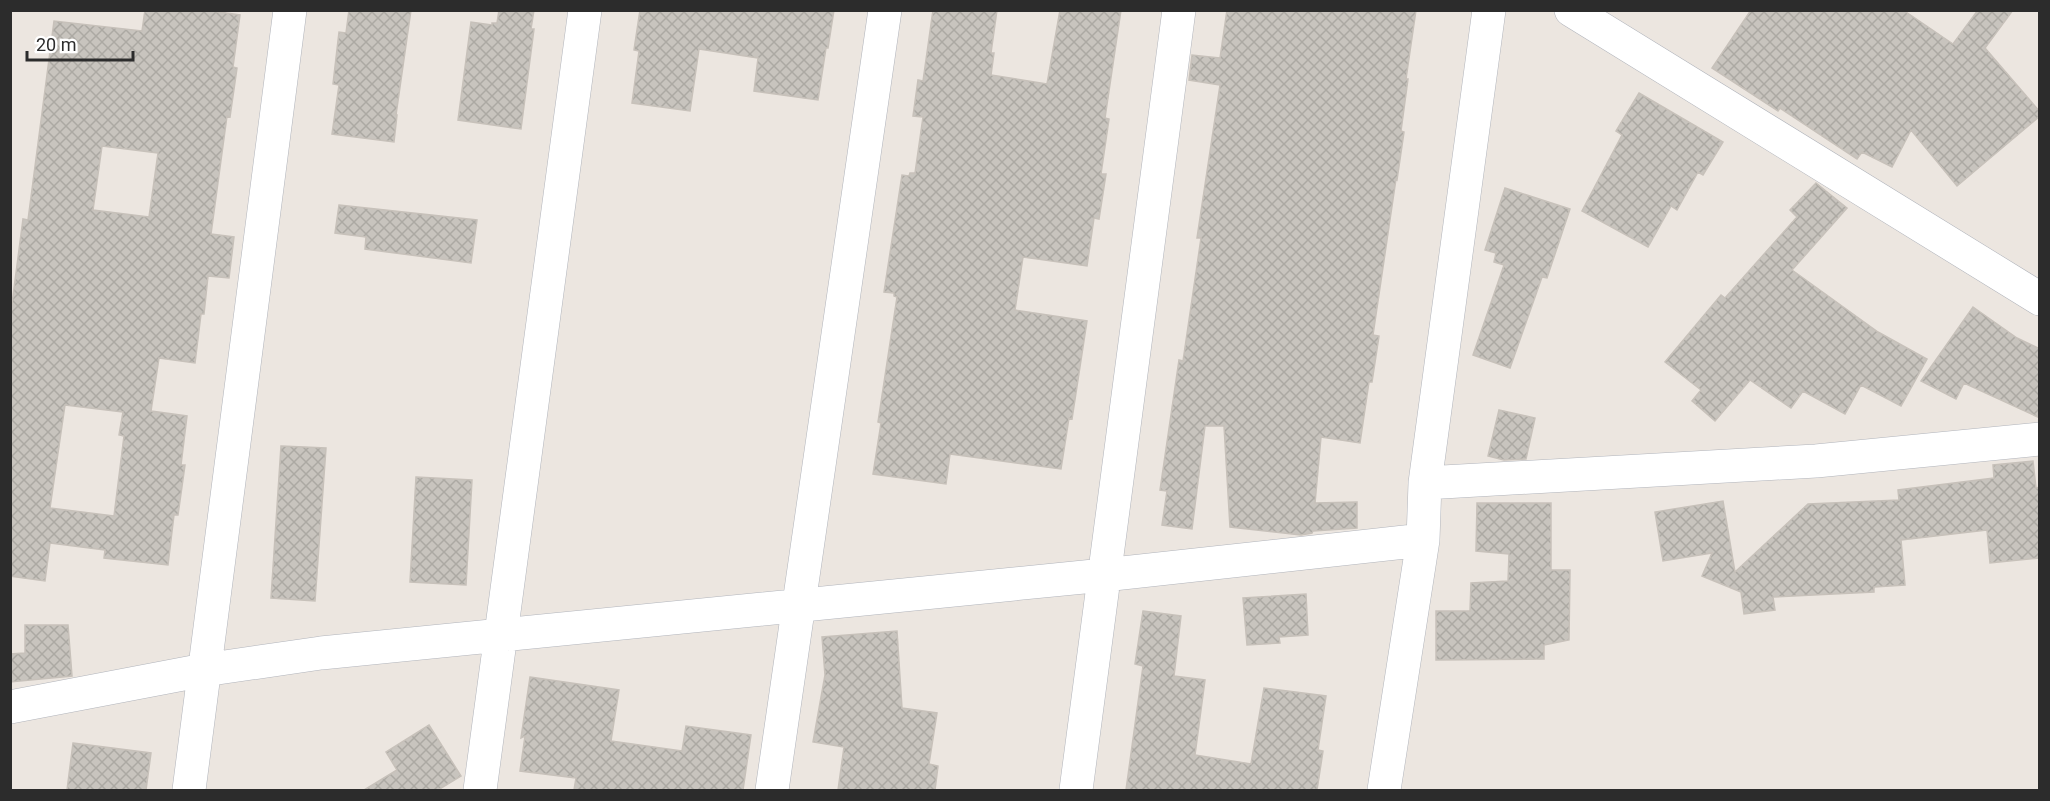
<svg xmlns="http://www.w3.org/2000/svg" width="2050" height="801" font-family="Roboto,sans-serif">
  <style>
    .building { fill: url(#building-cross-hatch); stroke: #c7c1ba; stroke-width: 1.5; fill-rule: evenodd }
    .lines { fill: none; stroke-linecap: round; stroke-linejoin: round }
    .minor-casing { stroke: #b1b4bb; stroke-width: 34 }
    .minor { stroke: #fff; stroke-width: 33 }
  </style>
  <defs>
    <pattern id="building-cross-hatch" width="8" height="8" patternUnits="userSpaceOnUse" patternTransform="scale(1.5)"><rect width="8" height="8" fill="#c8c4be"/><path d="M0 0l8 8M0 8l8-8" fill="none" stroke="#aca9a3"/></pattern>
  </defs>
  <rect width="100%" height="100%" fill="#ece6e0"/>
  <!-- building -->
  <path class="building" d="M145 10H205L240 15 233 67 237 68 230 117 227 116 211 234 234 237 229 278 208 276 204 314H201L195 363 159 358 151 411 187 416 181 465H185L178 515H174L168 565 104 558 105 550 50 543 45 581 10 576V319L23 219 28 220 54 21 142 31ZM102 146 158 153 149 217 93 210ZM65 405 123 412 119 435 124 436 114 516 50 508Z
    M349 10H411L396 115H397L394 142 332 134 339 85 333 84 339 32 346 33Z
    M499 10H534L531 29H534L521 129 458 120 471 22 492 25V23H497Z
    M640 10H834L828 48H826L818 100 754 91 758 58 699 49 690 111 632 103 639 51 634 50Z
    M933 10H997L991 53H994L991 75 1047 84 1060 10H1121L1105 118 1109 119 1101 174H1106L1099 219 1094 218 1087 266 1023 257 1015 310 1087 321 1072 419 1069 418 1061 469 950 454 946 484 873 474 881 423 878 422 897 297 894 296V293L884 292 902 175 909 176 910 173H915L923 117 913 116 918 80 923 81Z
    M1227 10H1416L1406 79H1408L1401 131 1404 132 1397 180 1396 179 1373 335 1379 336 1372 382H1369L1360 443 1321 437 1315 503 1357 502V528L1313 531 1312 533 1301 535 1230 527 1224 426H1205L1192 529 1162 525 1167 491 1160 490 1179 360 1183 361 1201 238H1197L1220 85 1189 80 1192 55 1220 58Z
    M1751 10H1903L1953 44 1978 10H2013L1985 48 2040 112V116L1957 186 1911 130 1892 167 1862 152 1857 159 1780 108 1778 111 1712 68Z
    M1639 93 1723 142 1703 175 1698 172 1677 210 1671 206 1648 247 1582 211 1622 135 1616 131Z
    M1816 183 1847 208 1792 270 1878 332 1927 359 1901 406 1861 385 1845 414 1803 391 1791 408 1750 380 1715 421 1692 401 1701 390 1665 362 1721 295 1725 298 1797 217 1790 210Z
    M1505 188 1570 209 1547 278 1542 277 1510 368 1473 355 1504 265 1494 262 1496 253 1485 250Z
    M339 205 477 220 471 263 365 249 366 237 335 233Z
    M1973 307 2017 338 2040 349V418L1964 383 1956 399 1921 381Z
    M1499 410 1535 418 1526 459 1504 460 1488 456Z
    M281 446 326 448 315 601 271 598Z
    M2033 461 2036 488 2040 487V558L1990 563 1987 530 1901 540 1905 585 1874 587V592L1773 597 1775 610 1744 614 1741 592 1702 576 1712 553 1663 561 1655 512 1723 501 1735 572 1808 504 1899 500 1898 490 1994 478 1993 465Z
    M416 477 472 480 466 585 410 582Z
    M1477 503H1551V570H1570L1569 640 1544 645V659L1436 660V611H1470L1471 583 1508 581 1509 554 1476 551Z
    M1306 594 1308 635 1279 637 1280 643 1247 645 1243 598Z
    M1143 611 1181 616 1174 676 1205 680 1195 755 1251 764 1264 688 1326 696 1318 750 1323 751 1317 790H1126L1143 666 1135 664Z
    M25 625H68L72 676 10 682V654L25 653Z
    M897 631 902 708 937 713 929 764 938 766 935 790H838L844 747 813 742 825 675 822 637Z
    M530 677 619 690 611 741 682 751 686 726 751 735 743 790H574L576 778 520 771 525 736 521 738Z
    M429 725 461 776 438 790H364L397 770 386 752Z
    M73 743 151 753 146 790H67Z"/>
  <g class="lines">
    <defs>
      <path id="minor" d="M1571 10 2040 299
        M1425 483 1816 461 2040 439
        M10 707 204 670 321 653 1104 575 1423 540
        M189 790 290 10
        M480 790 585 10
        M772 790 885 10
        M1076 790 1179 10
        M1384 790 1423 540 1425 483 1489 10"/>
    </defs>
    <!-- minor casing -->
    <use href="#minor" class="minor-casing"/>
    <!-- minor -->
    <use href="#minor" class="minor"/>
  </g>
  <!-- border -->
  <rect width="2050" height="801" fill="none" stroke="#2c2c2c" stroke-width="24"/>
  <!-- scale -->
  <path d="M27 51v9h106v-9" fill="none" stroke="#2c2c2c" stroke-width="3"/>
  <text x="36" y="51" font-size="18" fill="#2c2c2c" stroke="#ffffff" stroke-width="4.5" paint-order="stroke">20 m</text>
</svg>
